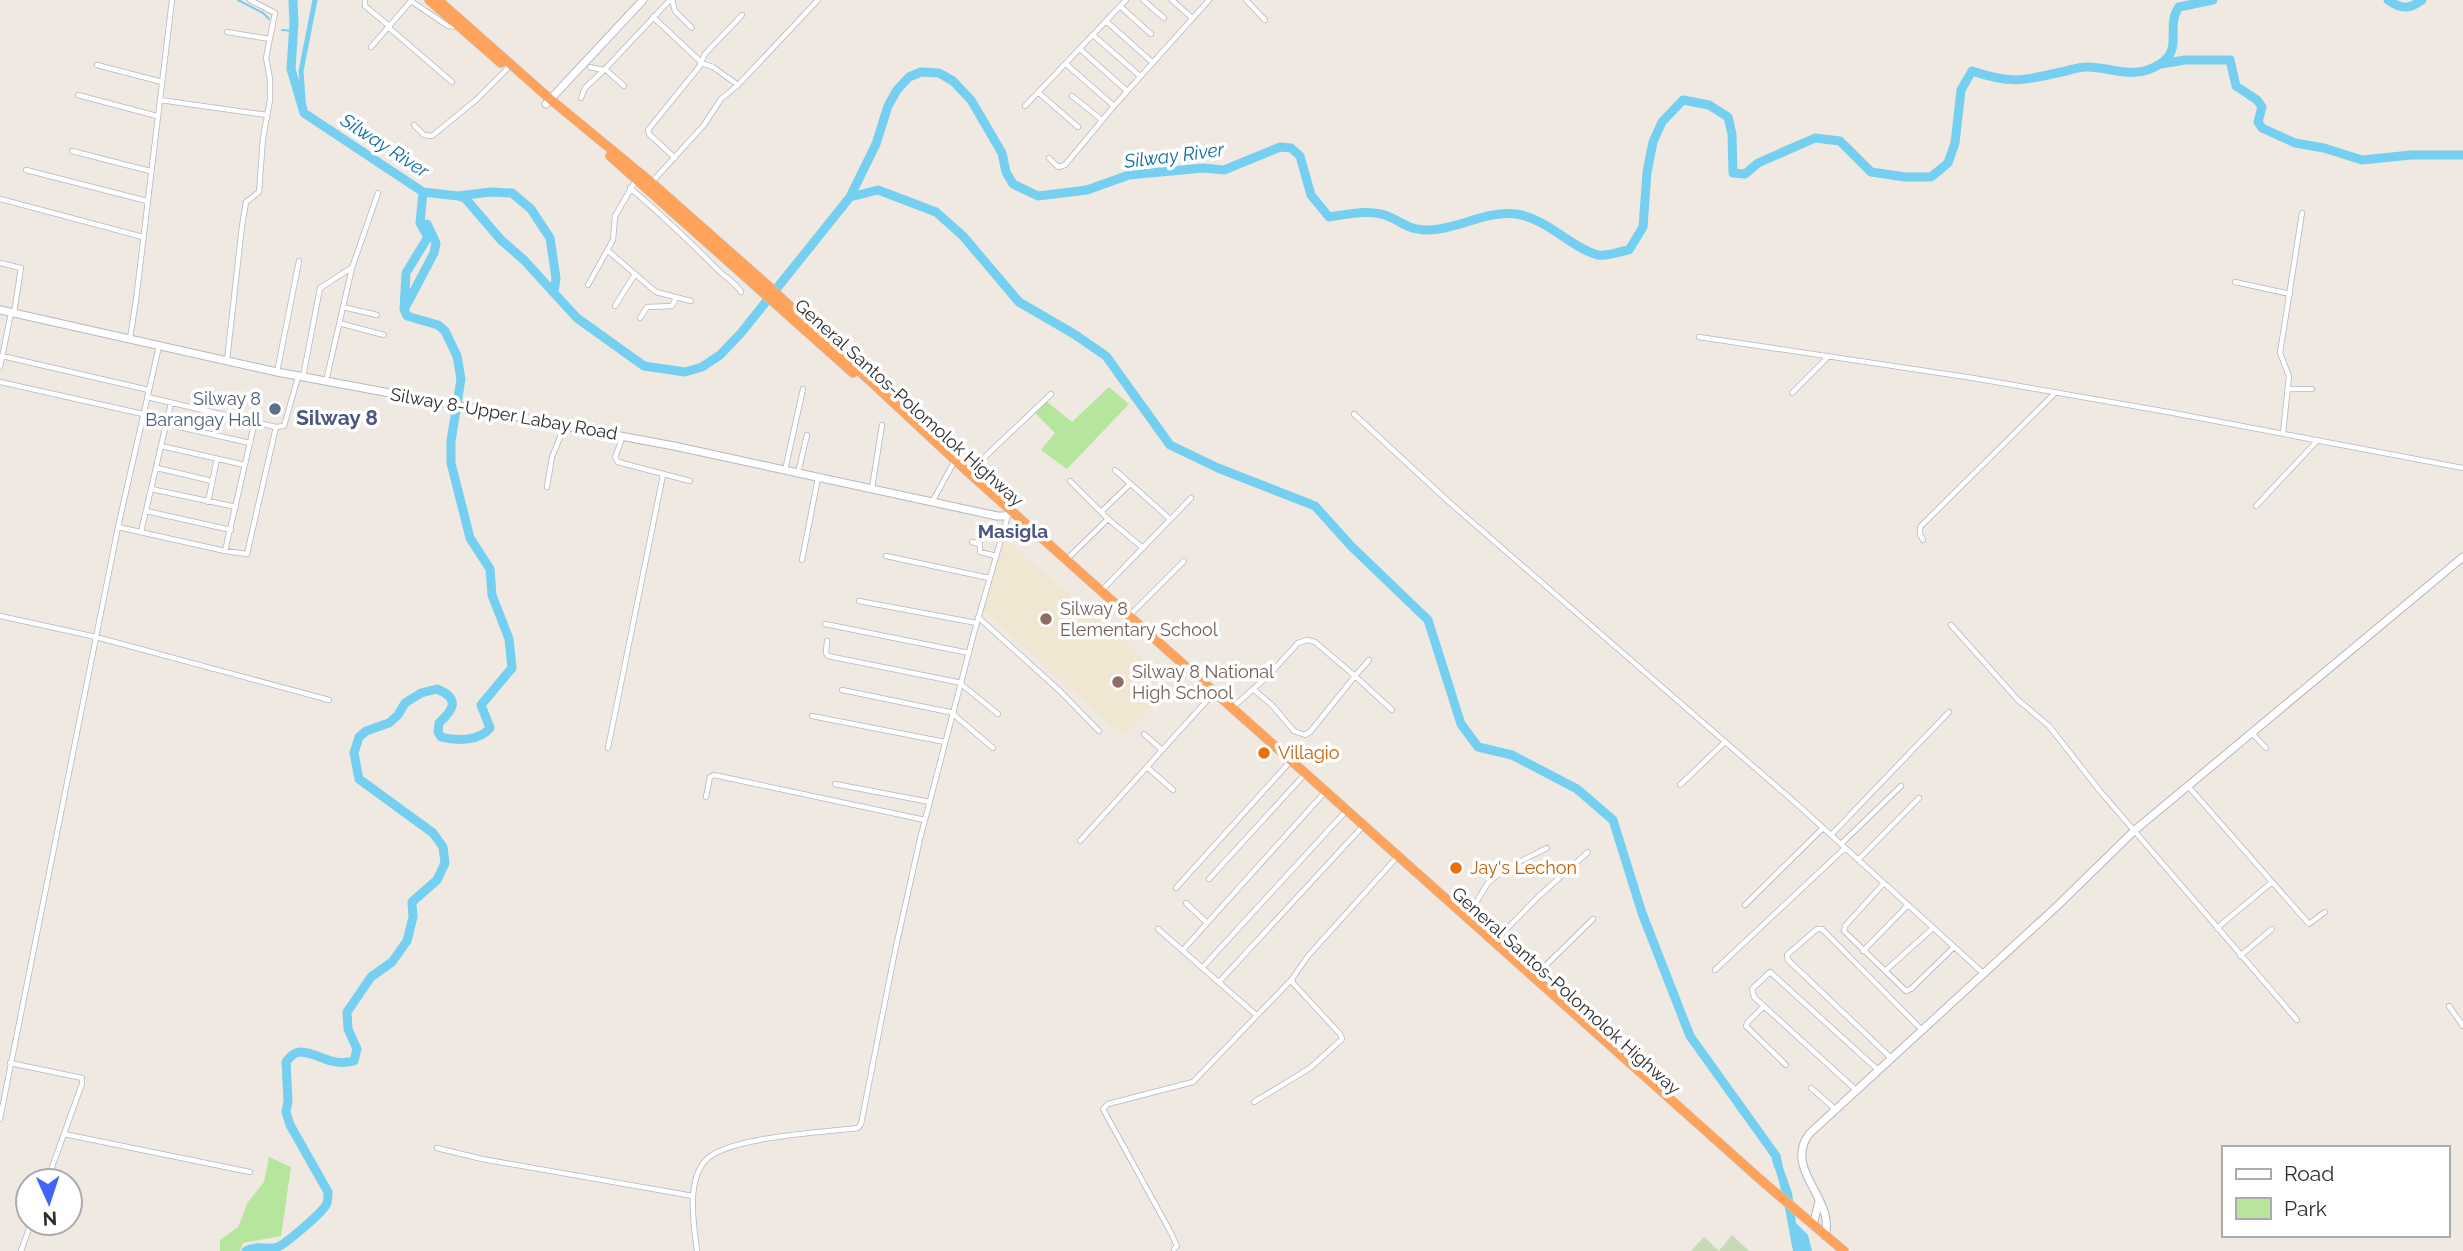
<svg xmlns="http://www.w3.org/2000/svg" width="2463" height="1251" font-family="Raleway,sans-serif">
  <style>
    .education { fill: #f0e6d1 }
    .green { fill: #b6e59e }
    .cemetery { fill: #c8d9b8 }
    .water { fill: #75cff0 }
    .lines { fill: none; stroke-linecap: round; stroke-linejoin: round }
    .stream { stroke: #75cff0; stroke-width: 2 }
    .canal { stroke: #75cff0; stroke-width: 5 }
    .river { stroke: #75cff0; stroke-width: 9 }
    .street-casing { stroke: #b4b7c1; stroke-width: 6 }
    .secondary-casing { stroke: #b4b7c1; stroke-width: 9 }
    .highway-casing { stroke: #c9c9c9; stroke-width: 10 }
    .street { stroke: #fff; stroke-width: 4.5 }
    .secondary { stroke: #fff; stroke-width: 7 }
    .highway { stroke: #ffa35c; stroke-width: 9 }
    .service-dot { fill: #5c6f8a; stroke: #fff; stroke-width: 2.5 }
    .education-dot { fill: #8d6e63; stroke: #fff; stroke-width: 2.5 }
    .food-dot { fill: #e8710a; stroke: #fff; stroke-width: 2.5 }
    .labels { text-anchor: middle; stroke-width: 7; stroke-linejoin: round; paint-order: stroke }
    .service-label { font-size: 18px; fill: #4e5e75; stroke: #fff; text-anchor: end }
    .street-label { font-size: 18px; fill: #2e2e2e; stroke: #fff }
    .education-label { font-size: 18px; fill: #785e54; stroke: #fff; text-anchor: start }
    .food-label { font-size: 18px; fill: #c56008; stroke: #fff; text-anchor: start }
    .water-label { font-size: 19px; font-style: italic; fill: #0d6fa3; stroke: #fff }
    .neighbourhood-label { font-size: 19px; font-weight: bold; fill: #4d5680; stroke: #fff }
    .quarter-label { font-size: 21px; font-weight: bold; fill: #4d5680; stroke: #fff }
  </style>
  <rect width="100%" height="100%" fill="#efe9e1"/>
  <!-- education -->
  <path class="education" d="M1005 539 1174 684 1123 736 983 610Z"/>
  <!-- green -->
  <path class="green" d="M1109 387 1129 404 1067 469 1041 450 1055 433 1033 411 1045 400 1072 422Z
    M269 1157 291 1167 281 1236 243 1243 240 1251H220V1240L238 1227 248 1202 264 1182Z"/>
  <!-- cemetery -->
  <path class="cemetery" d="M1732 1235 1749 1251H1691L1704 1237 1719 1251Z"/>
  <!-- water -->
  <path class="water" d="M1776 1156 1780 1159 1792 1193 1796 1223 1808 1235 1812 1251H1793C1787 1220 1783 1189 1772 1160Z"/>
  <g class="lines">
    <!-- stream -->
    <path class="stream" d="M238 0 263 13 269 19
      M282 30 293 31"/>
    <!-- canal -->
    <path class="canal" d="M304 113 301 71 315 0"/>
    <!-- river -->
    <path class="river" d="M293 0 294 23 291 69 304 113 423 192 458 196 491 192 512 193 531 209 550 238 556 278 554 293 577 318 644 366 685 372 702 367 720 355 741 333 850 197 876 144 888 106 897 90 909 77 921 72 939 73 953 81 971 100 1002 153 1006 172 1013 184 1038 196 1087 190 1129 175 1203 168 1224 170 1280 147 1291 148 1300 156 1311 195 1329 217C1349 214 1373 208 1392 218 1407 225 1408 229 1427 230 1457 230 1486 210 1516 214 1546 218 1573 249 1598 255 1607 257 1620 251 1629 250L1643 227 1647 172 1653 142 1662 122 1683 100 1709 105 1728 117 1732 134 1733 173 1745 174 1758 163 1815 138 1840 141 1871 172 1905 177H1931L1948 163 1955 143 1961 90 1972 71C2010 84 2023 81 2061 72 2069 71 2079 66 2087 67 2112 67 2134 81 2160 64 2184 49 2165 26 2179 7L2213 0
      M2388 0C2401 9 2409 10 2422 0
      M2161 64 2185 60H2230L2236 86 2257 100 2262 107 2258 122 2262 128 2295 143 2324 148 2362 160 2411 155H2463
      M458 196 465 198 501 240 524 260 554 293
      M850 197 878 190 936 212 963 236 1019 302 1074 334 1106 356 1170 445 1218 468 1315 506 1351 546 1428 620 1461 724 1478 747 1512 755 1577 789 1613 820 1642 913 1690 1036 1776 1156 1778 1165
      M405 308 434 253 436 243 427 224
      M246 1251C255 1245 267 1250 278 1247 286 1243 324 1212 327 1203 328 1202 328 1193 328 1192L290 1125 286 1112 288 1101 286 1062C290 1057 294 1052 301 1052 320 1053 330 1067 354 1061L357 1049 348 1029 347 1012 371 977 392 962 407 941 413 917 412 902 437 880 445 863 443 847 433 833 359 779 354 753 359 737 366 731 389 723 398 715 405 703 421 693 437 689C461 699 453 710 439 723L438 732 441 737C457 741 480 741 490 728L481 705 512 668 509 639 492 595 490 569 470 538 451 463V441L461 379 457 356 445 331 438 325 407 316 404 309 406 273 428 237 420 223 423 192"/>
    <defs>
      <path id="street" d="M365 0V6L388 25
        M672 0 675 11 692 28
        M1143 0 1164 18
        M1172 0 1192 18
        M1246 0 1265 20
        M1120 6 1151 34
        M653 17 701 62
        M1106 21 1152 62
        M387 26 452 82
        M227 32 270 39
        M1093 35 1140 76
        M371 47 411 1 448 26 458 27
        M1080 49 1127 91
        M701 63 713 67 738 85
        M1066 64 1114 106
        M97 65 162 82
        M590 67 603 70
        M624 86 605 69 670 0
        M1039 93 1078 127
        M78 95 157 116
        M1072 96 1102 120
        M581 98 585 88 605 69
        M160 100 267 115
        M1025 106 1126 0
        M414 125 424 135 432 136 476 100 507 69
        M72 151 150 171
        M675 158 649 134 648 130 699 67 705 54 742 15
        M1049 158 1058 167 1065 165 1114 106 1209 0
        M26 170 147 201
        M652 182 704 125 721 99 738 85 818 0
        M630 188C661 214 689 241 718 270 726 278 735 282 741 292
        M0 199 143 237
        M607 250 656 292 691 301
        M0 263 21 268 14 313
        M2235 282 2290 294
        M588 285 613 240 615 216 636 180
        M615 306 635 274
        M343 307 377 315
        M640 318 647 307 672 306 676 298
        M339 323 384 335
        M1699 337 1973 378 2168 412 2463 468
        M130 338 136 300 172 0
        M2 356 149 390
        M227 360 242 226 246 202 259 192 263 138 270 100V79L266 58 275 13 250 0
        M0 367 11 313
        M277 372 299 261
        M303 377 320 288 351 268
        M326 381 352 268 378 193
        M0 382 143 414
        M2288 389H2312
        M1792 393 1828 357
        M147 397 276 427 284 426 298 377
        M1354 414 1449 502 1799 806 1983 973
        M166 424 250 443
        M2283 433 2289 376 2280 353 2302 213
        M623 436 615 457 618 462 690 481
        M161 446 245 465
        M157 468 212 481
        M785 470 803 389
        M1115 470 1170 519
        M969 472 1051 394
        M798 473 807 435
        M1070 481 1108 519 1143 548
        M547 487 552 457 565 425
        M872 488 882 425
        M151 489 236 507
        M208 502 217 459
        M932 502 953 464
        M2256 506 2317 441
        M146 511 231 530
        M1102 511 1130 484
        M118 527 225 551 247 554 276 427
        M141 532 171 403
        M1923 540 1920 534V527L2056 392
        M972 542 980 544V552L996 556
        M225 551 255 421
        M886 556 989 578
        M802 560 818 478
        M1066 560 1108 519
        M1102 590 1191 498
        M859 601 977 623
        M1130 615 1184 561
        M0 616 96 637 329 700
        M978 617 1060 691 1099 731
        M825 624 969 653
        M1951 625 2018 700 2049 726 2100 791 2297 1020
        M827 641 826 653 828 656 962 683
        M1369 660 1355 676 1392 710
        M961 684 998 714
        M842 690 954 713
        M1232 708 1269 675 1298 643 1307 640 1315 642 1355 676 1310 732 1305 735 1294 731 1272 705 1254 690
        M953 714 993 748
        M812 716 945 742
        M2252 733 2266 748
        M1144 734 1162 750 1147 767 1173 790
        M608 748 663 475
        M1162 750 1212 695
        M835 784 930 802
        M1680 785 1725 742
        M2188 786 2309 924 2325 912
        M706 797 710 777 714 775 925 820
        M1831 835 1949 712
        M1080 841 1147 767
        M1841 844 1901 786
        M1858 860 1919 798
        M1209 879 1305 774
        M1884 883 1845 926 1844 931 1906 991 1911 989 1954 947
        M1176 888 1288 764
        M1186 903 1207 923
        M1745 905 1823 828
        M1467 917 1488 883 1505 869 1547 848
        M2217 928 2272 882
        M1158 929 1255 1014
        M1494 942 1538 897 1588 852
        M1183 950 1325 792
        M1863 951 1908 905
        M2240 956 2272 929
        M1202 968 1346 811
        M1715 970 1845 848
        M1885 971 1933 928
        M1534 977 1593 919
        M1219 982 1363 826
        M1764 1006 1747 1023 1746 1026 1786 1065
        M2449 1006 2463 1026
        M1891 1058 1788 960 1787 955 1817 929H1822L1921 1029
        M10 1063 82 1078V1084L47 1181
        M1811 1088 1835 1109
        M1856 1090 1754 997 1752 989 1770 972 1878 1070
        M1254 1102 1310 1068 1342 1039 1340 1034 1293 983 1292 979 1308 956 1398 856
        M0 1119 118 527 159 346
        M64 1134 250 1172
        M437 1148 482 1159 693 1196
        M1174 1249 1177 1246 1170 1231 1103 1109 1108 1104 1193 1082 1292 979
        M21 1251 31 1223
        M697 1251C694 1225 686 1183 705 1161 724 1137 826 1132 858 1128L861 1124 895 951 920 839 974 633 1008 515"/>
      <path id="secondary" d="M546 104 643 0
        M0 310 277 372 674 446 997 516H1006L1012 511
        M1813 1226 1819 1201
        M1825 1236C1836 1199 1783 1170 1809 1134L2054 909 2135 830 2463 557"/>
      <path id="highway" d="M429 0 501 63
        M438 0 550 99 652 183 764 282 969 473 1762 1181 1844 1251
        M610 156 853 373"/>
    </defs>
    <!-- street casing -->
    <use href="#street" class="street-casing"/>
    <!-- secondary casing -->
    <use href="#secondary" class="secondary-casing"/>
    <!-- highway casing -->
    <use href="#highway" class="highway-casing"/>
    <!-- street -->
    <use href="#street" class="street"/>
    <!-- secondary -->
    <use href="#secondary" class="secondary"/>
    <!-- highway -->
    <use href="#highway" class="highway"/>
  </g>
  <!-- markers -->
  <circle class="service-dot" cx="275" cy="409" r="7"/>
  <g class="education-dot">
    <circle cx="1046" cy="619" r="7"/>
    <circle cx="1118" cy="682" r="7"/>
  </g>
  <g class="food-dot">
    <circle cx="1264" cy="753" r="7"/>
    <circle cx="1456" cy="868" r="7"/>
  </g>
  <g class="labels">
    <!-- service labels -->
    <g class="service-label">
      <text x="261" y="405">Silway 8<tspan x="261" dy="21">Barangay Hall</tspan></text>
    </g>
    <!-- street labels -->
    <g class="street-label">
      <text transform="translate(909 403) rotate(42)" y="6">General Santos-Polomolok Highway</text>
      <text transform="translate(504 414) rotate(10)" y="6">Silway 8-Upper Labay Road</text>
      <text transform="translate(1566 991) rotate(42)" y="6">General Santos-Polomolok Highway</text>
    </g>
    <!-- education labels -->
    <g class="education-label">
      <text x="1060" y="615">Silway 8<tspan x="1060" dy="21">Elementary School</tspan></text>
      <text x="1132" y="678">Silway 8 National<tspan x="1132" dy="21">High School</tspan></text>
    </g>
    <!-- food labels -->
    <g class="food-label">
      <text x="1278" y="759">Villagio</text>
      <text x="1470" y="874">Jay's Lechon</text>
    </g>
    <!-- water labels -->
    <g class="water-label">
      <text transform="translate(385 145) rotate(33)" y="7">Silway River</text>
      <text transform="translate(1174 155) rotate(-7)" y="7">Silway River</text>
    </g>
    <!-- neighbourhood labels -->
    <g class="neighbourhood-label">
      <text x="1013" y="538">Masigla</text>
    </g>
    <!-- quarter labels -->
    <g class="quarter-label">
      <text x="337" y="425">Silway 8</text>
    </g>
  </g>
  <!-- legend -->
  <rect x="2222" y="1146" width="228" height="91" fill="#ffffff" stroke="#ababab" stroke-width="2"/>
  <rect x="2236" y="1169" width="35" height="10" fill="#ffffff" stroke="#ababab" stroke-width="2"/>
  <text x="2284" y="1181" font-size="21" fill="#2e2e2e">Road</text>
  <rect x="2236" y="1198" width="35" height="21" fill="#b6e59e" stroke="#ababab" stroke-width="2"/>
  <text x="2284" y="1216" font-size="21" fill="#2e2e2e">Park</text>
  <!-- north arrow -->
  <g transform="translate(49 1202) rotate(177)"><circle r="33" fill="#ffffff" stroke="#ababab" stroke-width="2"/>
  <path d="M0-5L12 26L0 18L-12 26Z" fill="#4264fb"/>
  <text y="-10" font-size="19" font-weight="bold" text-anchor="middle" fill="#2e2e2e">N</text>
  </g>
</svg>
